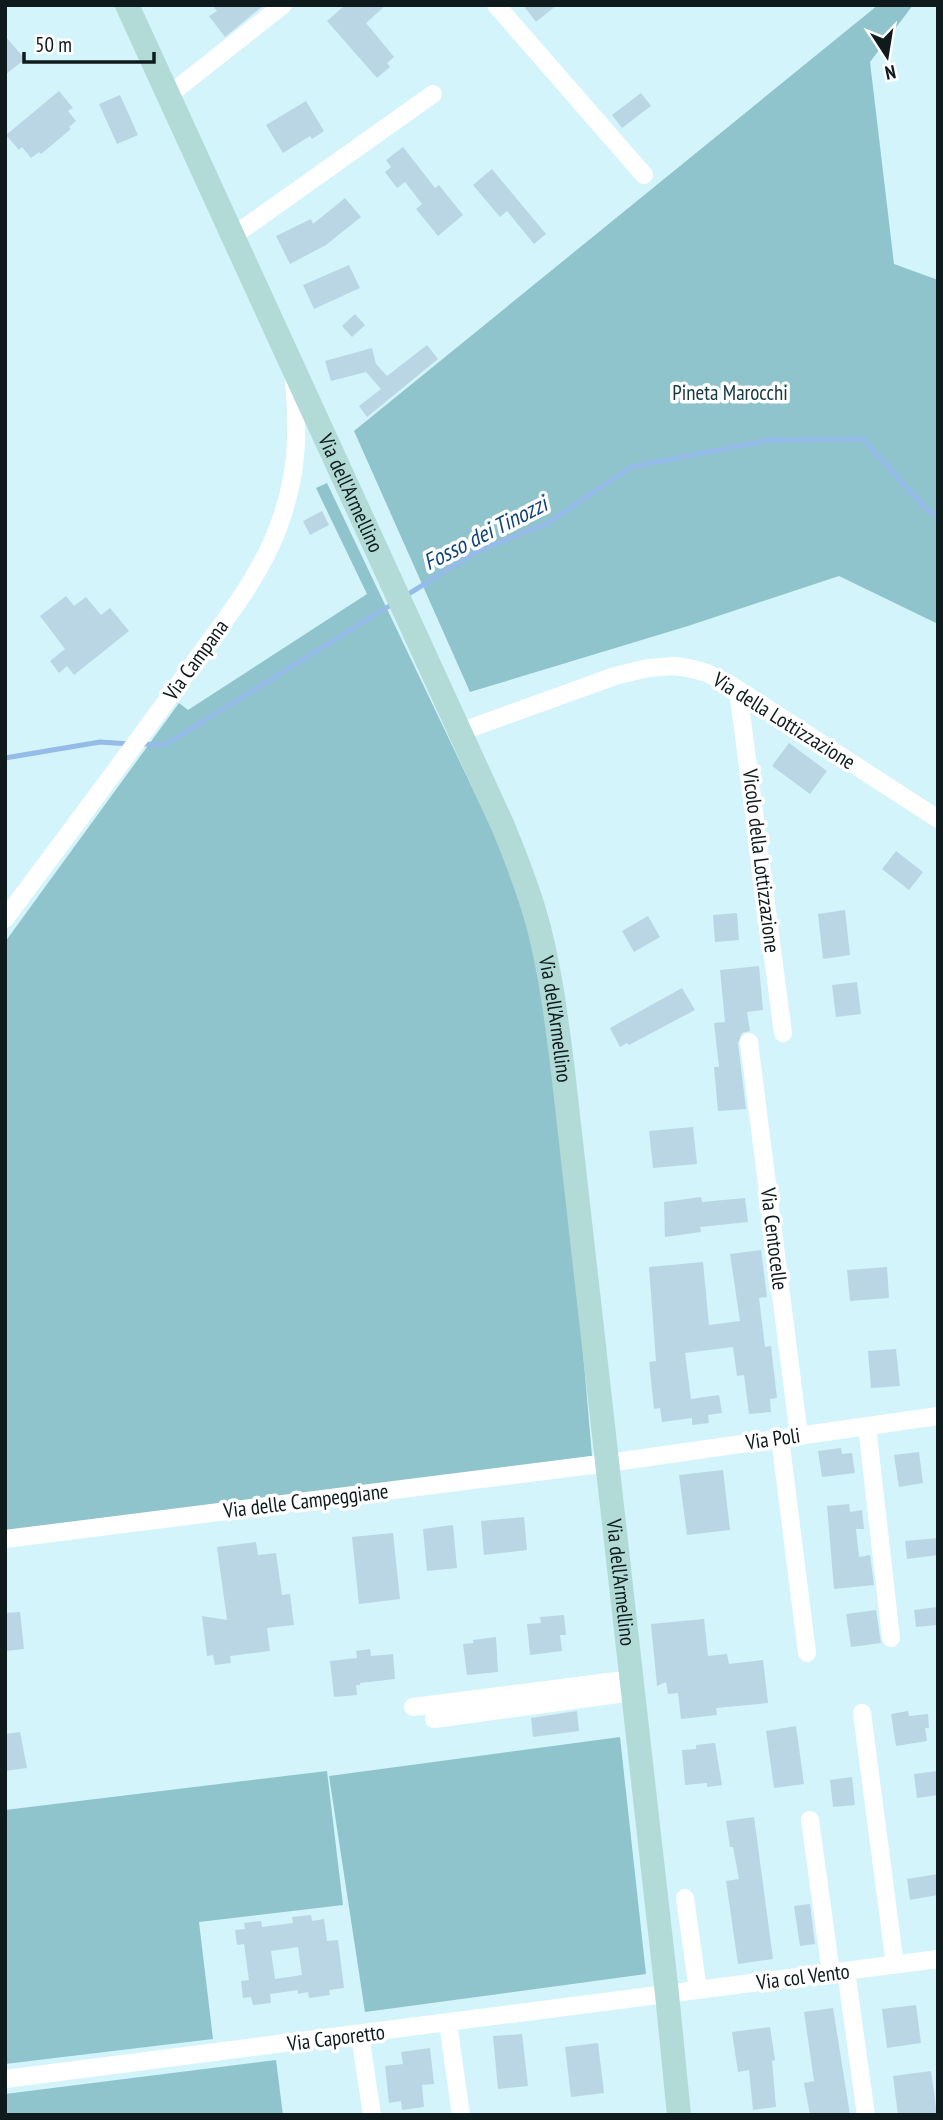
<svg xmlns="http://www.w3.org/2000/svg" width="943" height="2120" font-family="'PT Sans Narrow',sans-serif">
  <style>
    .green { fill: #90c4cd }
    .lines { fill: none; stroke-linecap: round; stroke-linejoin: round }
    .stream { stroke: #95bbe9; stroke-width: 5 }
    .building { fill: #bad6e5; fill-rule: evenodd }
    .street { stroke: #fff; stroke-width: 18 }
    .secondary { stroke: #b2dbd7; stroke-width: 24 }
    .labels { text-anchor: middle; stroke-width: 7; stroke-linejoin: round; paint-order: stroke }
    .park-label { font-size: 21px; fill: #14393f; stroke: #fff }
    .street-label { font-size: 21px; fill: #0e1a1c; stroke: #fff }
    .water-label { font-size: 23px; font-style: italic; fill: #0f447b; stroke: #fff }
  </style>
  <rect width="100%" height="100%" fill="#d3f4fa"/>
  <!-- green -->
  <path class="green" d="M878 5H913L870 62 894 264 938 280V624L839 576 688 626 470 692 354 431Z
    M327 483 522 892 555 1026 592 1456 5 1533V942L179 703 188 710 367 594 316 488Z
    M620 1737 646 1974 365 2012 329 1776Z
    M327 1771 343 1905 199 1922 213 2039 5 2064V1810Z
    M276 2060 283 2115H5V2094Z"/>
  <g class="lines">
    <!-- stream -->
    <path class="stream" d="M405 596 476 552 548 523 631 467 770 440 863 439 928 511 938 515
      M140 744 165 745 394 603
      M5 758 100 742 130 744"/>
  </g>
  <!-- building -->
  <path class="building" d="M212 5H264L225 37 209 16 217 11Z
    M345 5H386L366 23 394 57 387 63 390 67 377 78 327 21Z
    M523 5H557L536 22Z
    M5 36 25 59 5 75Z
    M59 91 73 108 68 111 76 121 69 127 71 129 41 154 39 152 31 158 22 147 19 150 6 135Z
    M641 93 651 106 622 128 612 115Z
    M120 95 138 135 117 144 99 104Z
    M306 101 324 131 312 139 310 136 283 153 266 125Z
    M403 147 435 188 439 185 463 215 438 236 416 209 422 204 405 182 397 188 385 172 391 167 386 160Z
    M492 169 546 234 534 244 507 211 500 217 473 185Z
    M345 198 361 217 326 245 290 264 276 236 311 219 313 224Z
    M349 265 360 288 314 309 303 285Z
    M355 314 365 325 352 337 342 326Z
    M427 345 438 359 367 417 359 406 381 389 366 372 331 381 325 361 372 348 376 364 387 376Z
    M322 511 329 525 310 535 303 521Z
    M66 596 74 606 86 597 101 615 110 608 129 631 74 675 67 666 59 673 50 661 65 649 40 616Z
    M789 743 827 771 810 794 772 766Z
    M896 851 923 872 909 890 882 869Z
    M845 910 850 955 823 959 818 914Z
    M737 913 739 940 715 942 713 915Z
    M648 916 660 937 634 952 622 931Z
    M759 966 763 1010 747 1012 750 1031 742 1033 738 1043 746 1109 718 1111 714 1067H719L714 1023 725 1022 720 970Z
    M857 982 861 1014 836 1017 832 985Z
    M682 988 695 1010 629 1045 627 1043 620 1047 610 1028Z
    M693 1127 697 1164 653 1168 649 1131Z
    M701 1197 702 1202 745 1198 748 1222 700 1227 701 1232 665 1237 664 1202Z
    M761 1250 767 1297 759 1298 765 1347 771 1346 777 1398 770 1399 771 1412 749 1414 744 1375 737 1376 733 1347 685 1353 691 1399 719 1395 722 1413 708 1415 709 1423 692 1425V1418L662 1422 660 1408 654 1409 649 1362 656 1361 649 1267 703 1262 709 1325 740 1321 730 1254Z
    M887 1267 889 1298 850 1301 847 1270Z
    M896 1349 900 1386 871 1388 868 1351Z
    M841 1448 842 1454 852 1453 855 1473 822 1477 818 1451Z
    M919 1452 923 1483 899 1487 894 1455Z
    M723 1470 730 1530 687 1535 679 1475Z
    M849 1504 850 1512 862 1510 864 1529H856L859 1557 870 1555 874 1585 834 1589 827 1506Z
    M524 1517 527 1550 484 1555 481 1521Z
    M453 1525 457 1568 427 1571 423 1529Z
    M393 1533 400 1599 359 1604 352 1537Z
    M938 1538V1555L907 1559 905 1541Z
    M256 1542 258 1555 276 1553 282 1595 290 1594 294 1625 267 1628 270 1651 230 1656 231 1663 215 1665 213 1655 207 1656 202 1616 227 1620 217 1547Z
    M938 1607V1625L916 1627 914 1610Z
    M876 1610 881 1643 851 1647 846 1614Z
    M20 1612 24 1649 5 1651V1613Z
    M564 1615 566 1635H560L562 1651 530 1655 527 1624 541 1623 540 1617Z
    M704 1619 708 1656 727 1654 729 1664 763 1660 768 1703 716 1708 717 1715 681 1719 678 1693 668 1694 666 1682 657 1686 651 1624Z
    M496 1637 498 1672 467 1675 463 1644 474 1643 473 1640Z
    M370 1649 371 1656 393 1654 395 1679 360 1683V1685H356L357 1695 334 1697 330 1661 357 1658 356 1651Z
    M577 1711 579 1731 533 1737 531 1718Z
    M908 1711 909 1716 928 1714 929 1728H925L927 1741 896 1746 891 1714Z
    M796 1726 804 1784 774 1788 766 1731Z
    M20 1732 27 1768 5 1771V1734Z
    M715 1743 722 1785 707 1787V1783L685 1785 682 1750 696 1749V1745Z
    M938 1771V1795L917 1798 914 1774Z
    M852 1777 855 1805 833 1807 830 1780Z
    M754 1817 773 1959 738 1964 726 1881 739 1879 733 1847H730L726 1821Z
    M938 1874V1895L910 1900 907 1879Z
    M810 1904 815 1944 800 1946 794 1906Z
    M311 1915 312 1921 324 1919 327 1941 338 1940 344 1988 329 1990 330 1995 309 1998 308 1992 298 1994V1990L270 1994 271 2003 253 2005 251 1997 243 1998 241 1981 249 1980 244 1944 237 1945 235 1930 245 1929 244 1923 261 1921 262 1927 293 1923 292 1917ZM298 1947 302 1975 275 1979 271 1951Z
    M916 2005 921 2043 887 2048 882 2009Z
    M833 2008 850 2115H810L804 2083 814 2081 804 2012Z
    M770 2027 775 2060 772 2061 776 2107 753 2110 749 2070 738 2072 732 2032Z
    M522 2034 528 2086 498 2089 493 2036Z
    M598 2043 604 2093 571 2097 565 2047Z
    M430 2048 434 2084 422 2085 424 2107 402 2110 401 2101 389 2103 385 2066 403 2064 401 2052Z
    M931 2071 937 2115H898L893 2076Z"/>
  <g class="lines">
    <!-- street -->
    <path class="street" d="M496 5 644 175
      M169 95 283 5
      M233 236 433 94
      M738 690 783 1033
      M460 732 615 676 648 668 675 666 693 669 707 673 731 685 938 819
      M5 919C66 837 128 755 188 671 220 626 258 581 278 528 297 478 299 435 294 383
      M749 1042 799 1436
      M867 1426 891 1638
      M780 1438 807 1653
      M5 1539 608 1463 938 1416
      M413 1707 632 1679
      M862 1713 895 1965
      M434 1719 633 1692
      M810 1820 831 1973
      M685 1898 698 1990
      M846 1971 866 2115
      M448 2023 461 2115
      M360 2035 372 2115
      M5 2079 938 1959"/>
    <!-- secondary -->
    <path class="secondary" id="s1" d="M127 5 503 826C517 860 530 893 539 928 551 975 557 1023 563 1071L667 1994 679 2115"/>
  </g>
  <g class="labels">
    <!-- park labels -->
    <g class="park-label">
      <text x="730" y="400">Pineta Marocchi</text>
    </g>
    <!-- street labels -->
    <g class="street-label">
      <text dy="7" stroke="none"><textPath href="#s1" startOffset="537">Via dell'Armellino</textPath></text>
      <text transform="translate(196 660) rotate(-54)" y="7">Via Campana</text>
      <text transform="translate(784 721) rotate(32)" y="7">Via della Lottizzazione</text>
      <text transform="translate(761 861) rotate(83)" y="7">Vicolo della Lottizzazione</text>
      <text dy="7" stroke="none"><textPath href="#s1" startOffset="1104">Via dell'Armellino</textPath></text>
      <text transform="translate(774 1239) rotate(83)" y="7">Via Centocelle</text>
      <text transform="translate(773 1439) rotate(-8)" y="7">Via Poli</text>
      <text transform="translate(306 1501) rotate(-7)" y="7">Via delle Campeggiane</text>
      <text dy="7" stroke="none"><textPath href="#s1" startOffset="1671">Via dell'Armellino</textPath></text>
      <text transform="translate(803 1977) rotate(-7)" y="7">Via col Vento</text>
      <text transform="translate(336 2038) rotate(-7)" y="7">Via Caporetto</text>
    </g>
    <!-- water labels -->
    <g class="water-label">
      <text transform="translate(485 533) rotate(-27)" y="8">Fosso dei Tinozzi</text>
    </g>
  </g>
  <!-- border -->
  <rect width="943" height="2120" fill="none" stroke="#0e1a1c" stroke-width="14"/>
  <!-- north arrow -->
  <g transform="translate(887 56) rotate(168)" stroke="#ffffff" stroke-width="5" paint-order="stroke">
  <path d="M0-5L12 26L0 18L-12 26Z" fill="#0e1a1c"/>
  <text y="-10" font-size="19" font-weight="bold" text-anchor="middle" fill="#0e1a1c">N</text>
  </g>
  <!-- scale -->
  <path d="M24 52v10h130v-10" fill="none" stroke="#0e1a1c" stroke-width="3.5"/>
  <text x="35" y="52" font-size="21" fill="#0e1a1c" stroke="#ffffff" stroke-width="5" paint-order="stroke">50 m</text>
</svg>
